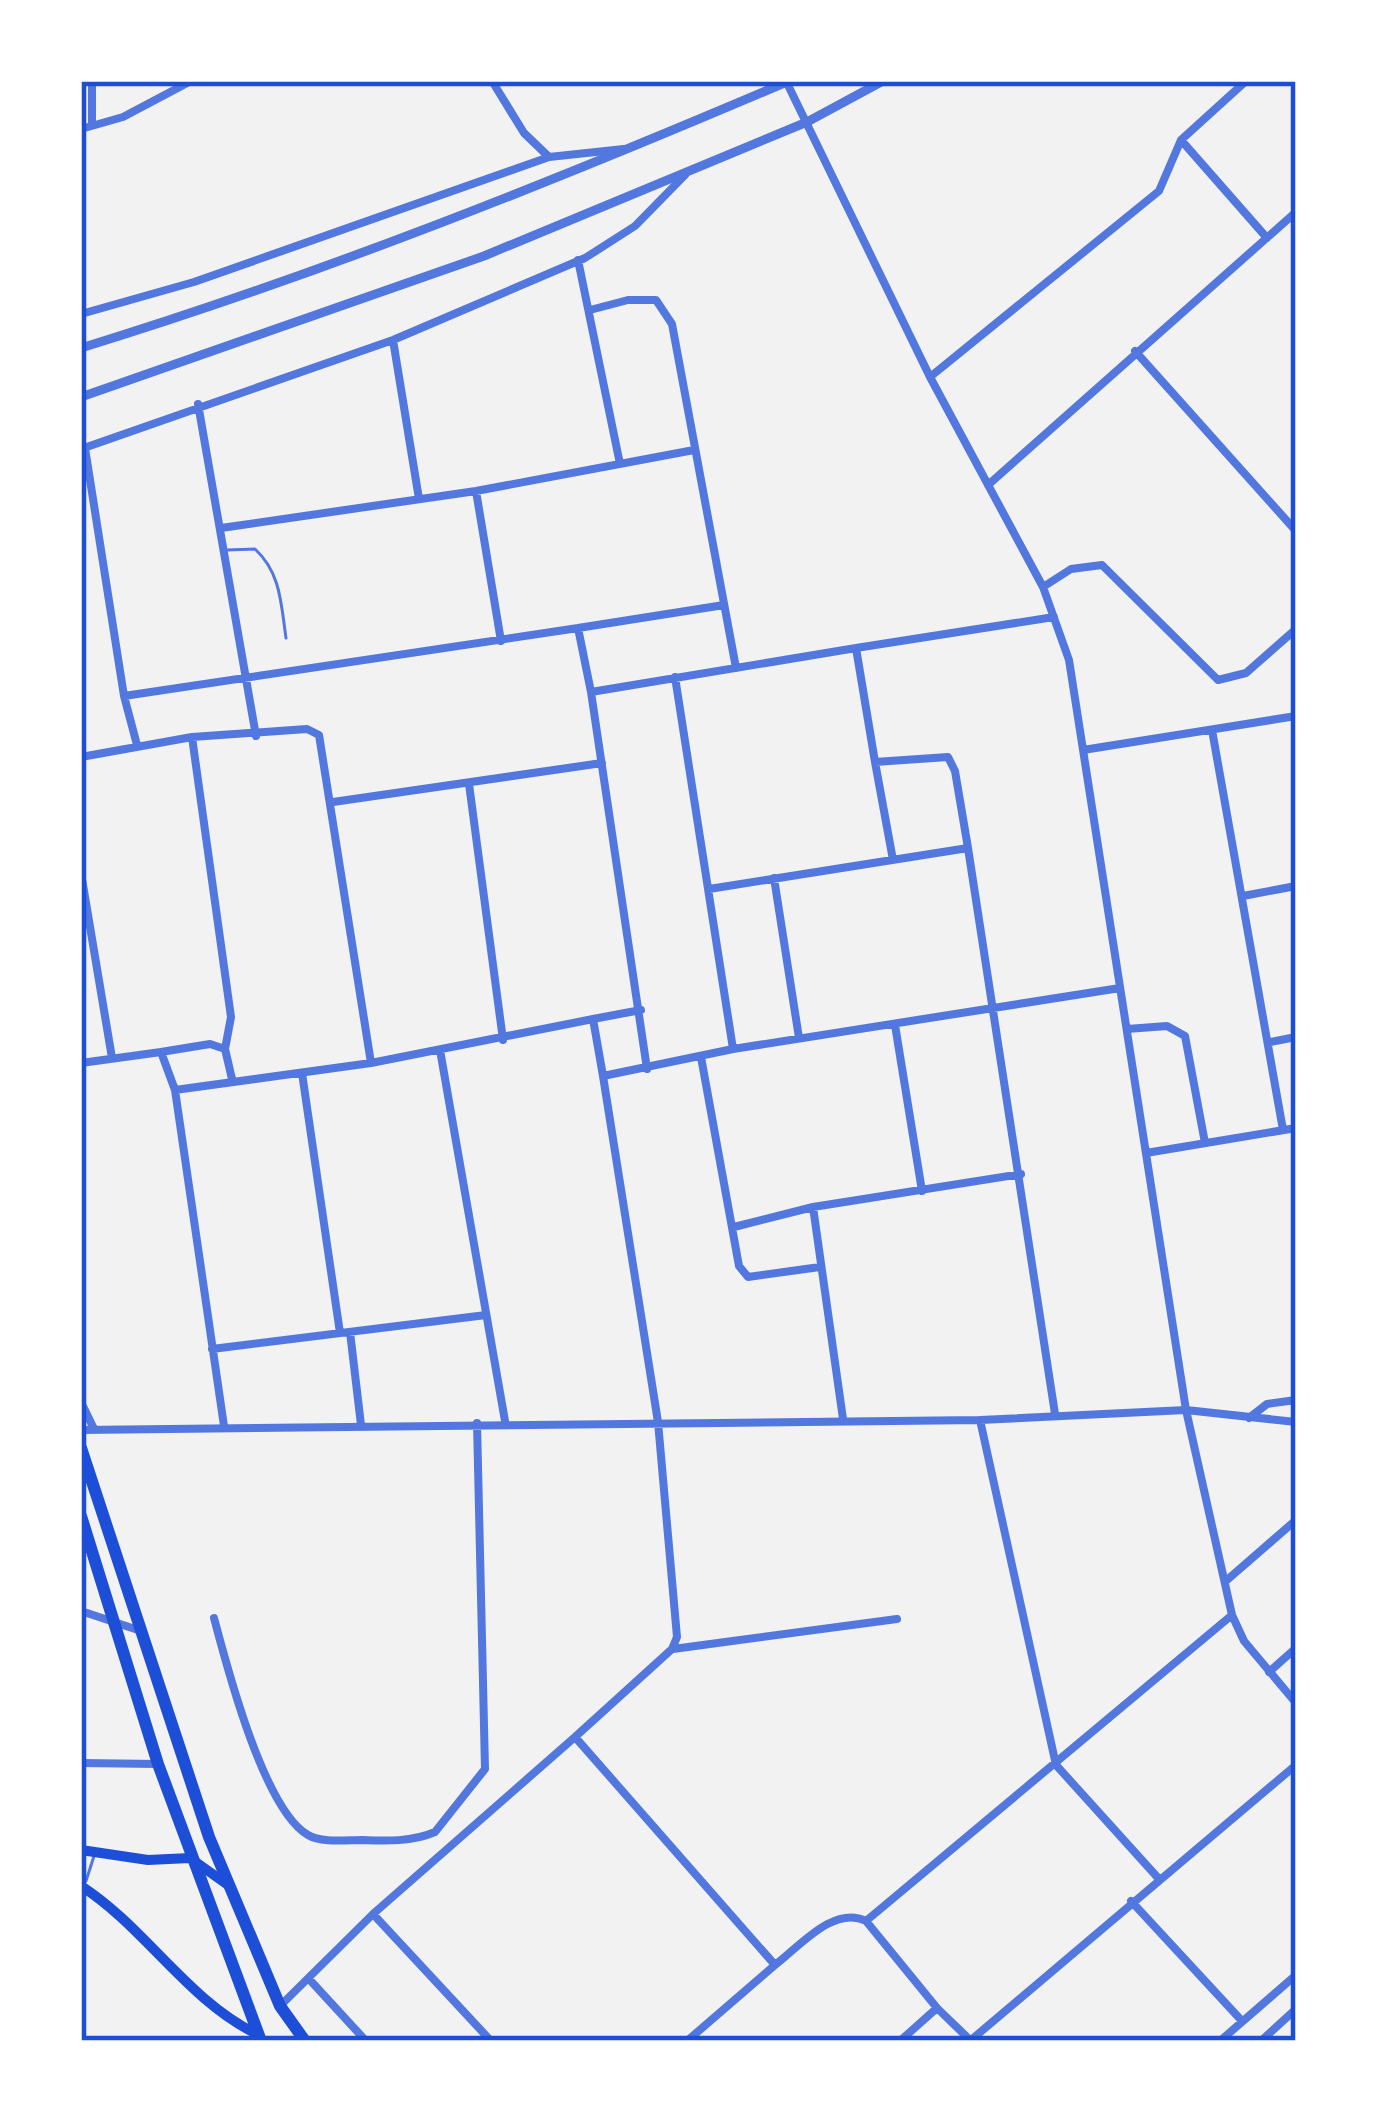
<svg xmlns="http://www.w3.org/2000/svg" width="1377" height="2122" font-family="Jost,sans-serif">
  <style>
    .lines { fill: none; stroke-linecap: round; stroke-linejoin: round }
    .service { stroke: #5277de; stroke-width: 3 }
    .minor { stroke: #5277de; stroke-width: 8 }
    .tertiary { stroke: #5277de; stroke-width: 9 }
    .secondary { stroke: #1d4ed8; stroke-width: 10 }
    .primary { stroke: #1d4ed8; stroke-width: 12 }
    .neatline { fill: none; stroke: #1d4ed8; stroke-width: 4.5 }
  </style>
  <rect width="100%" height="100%" fill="#f2f2f2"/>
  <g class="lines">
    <!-- service -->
    <path class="service" d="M227 550 255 549C281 573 281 604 286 638
      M86 1881 94 1856"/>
    <!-- minor -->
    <path class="minor" d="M492 81 524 133 549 157
      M786 81 930 377 1043 587 1069 660 1186 1410 1232 1615 1244 1641 1296 1703
      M92 123V81
      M81 129 123 117 191 81
      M1181 140 1267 238
      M578 260 620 464
      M590 310 628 300H656L672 324 736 668
      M81 314 194 282 549 157 624 149
      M393 340 419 499
      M1135 351 1296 531
      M930 377 1159 191 1181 140 1246 81
      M198 404 256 736
      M85 448 124 696 137 745
      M81 449 393 340 585 258 635 226 685 175
      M988 485 1296 212
      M476 491 501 641
      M221 528 476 491 694 450
      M1043 587 1071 569 1102 565 1218 680 1246 673 1296 629
      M578 628 724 605
      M675 677 733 1049
      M124 696 578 628 591 692
      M1212 730 1283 1130
      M192 737 231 1017 225 1049
      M1083 750 1296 716
      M81 757 192 737 307 729 319 735 371 1063
      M875 762 856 648 1054 617
      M469 784 503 1040
      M333 802 602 763
      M893 860 875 762 948 757 955 771 968 848 1055 1414
      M81 873 112 1058
      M774 878 799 1038
      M709 889 968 848
      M1243 896 1296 886
      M895 1025 922 1191
      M1127 1029 1167 1026 1185 1036 1205 1143
      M1270 1042 1296 1037
      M440 1050 505 1421
      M701 1057 739 1266 748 1277 820 1267
      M81 1063 161 1052
      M647 1069 591 692 856 648
      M302 1073 340 1333
      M603 1076 593 1019 641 1010
      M175 1090 371 1063 593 1019
      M1146 1153 1296 1128
      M813 1207 843 1419
      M734 1227 813 1207 1021 1174
      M350 1332 361 1425
      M212 1349 486 1315
      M81 1402 94 1429
      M1249 1418 1267 1404 1296 1400
      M980 1420 1056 1765 1159 1879
      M224 1426 175 1090 161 1052 210 1044 225 1049 232 1079
      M81 1430 980 1420 1186 1410 1296 1422
      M1227 1580 1296 1520
      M81 1611 141 1631
      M214 1618C227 1667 264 1810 308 1835 321 1843 346 1840 362 1840 386 1841 412 1842 435 1832L485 1769 477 1423
      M673 1649 897 1619
      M1269 1672 1296 1648
      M81 1763 158 1764
      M1131 1901 1242 2021
      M373 1914 491 2041
      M866 1921 937 2008 970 2040
      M775 1965C800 1946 834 1905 866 1921L1232 1615
      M309 1979 366 2041
      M280 2006 373 1914 575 1737
      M971 2040 1296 1765
      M687 2041 775 1965 575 1737 672 1649 677 1637 658 1422 603 1076 733 1049 1120 988
      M900 2041 937 2008
      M1220 2041 1296 1975
      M1261 2041 1296 2009"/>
    <!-- tertiary -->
    <path class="tertiary" d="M81 348C322 274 557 180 789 81
      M81 397 484 256 807 122 883 81"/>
    <!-- secondary -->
    <path class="secondary" d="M81 1850 148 1860 190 1858 228 1885
      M81 1886C145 1927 188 2001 257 2034"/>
    <!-- primary -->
    <path class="primary" d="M81 1448 209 1837 280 2006 305 2041
      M81 1516 158 1764 261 2041"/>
  </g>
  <!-- border -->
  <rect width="1377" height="2122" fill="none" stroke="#ffffff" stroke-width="168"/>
  <rect x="84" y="84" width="1209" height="1954" class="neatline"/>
</svg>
